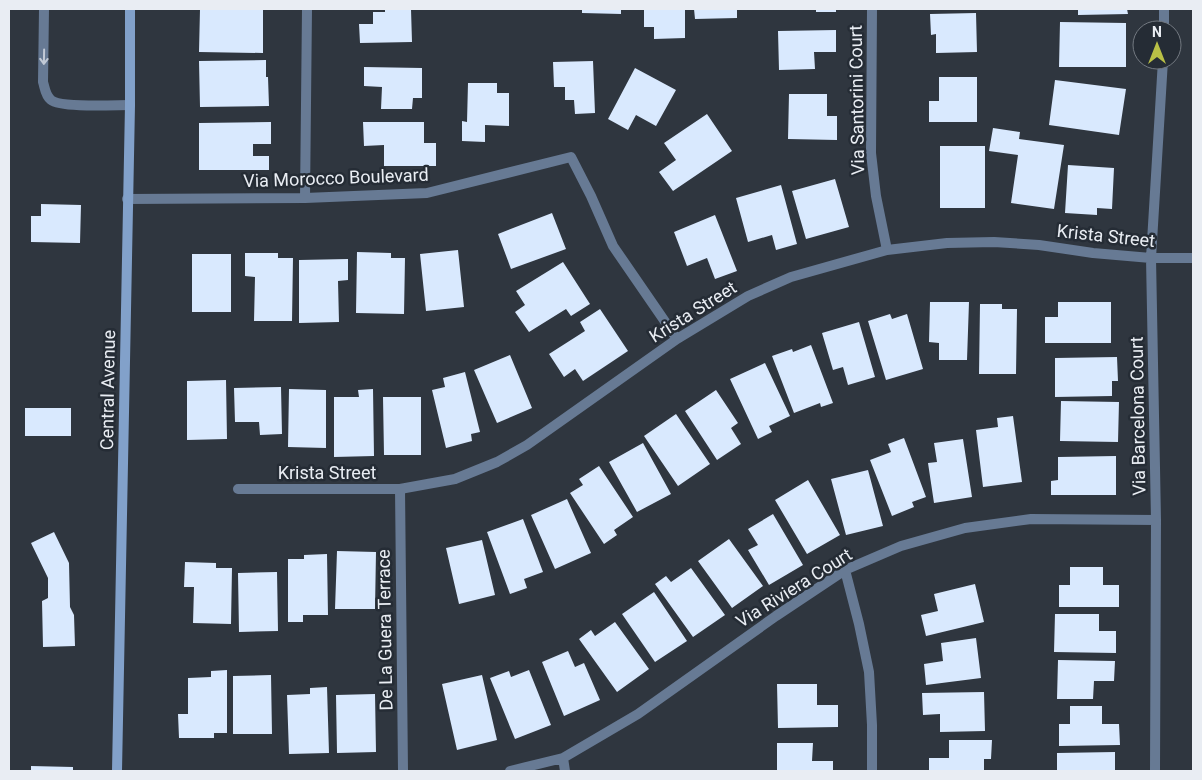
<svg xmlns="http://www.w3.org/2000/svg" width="1202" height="780" font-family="Roboto,sans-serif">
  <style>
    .building { fill: #d9e9fe }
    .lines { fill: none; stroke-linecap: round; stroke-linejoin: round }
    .lane { stroke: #677a94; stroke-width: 10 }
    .street { stroke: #677a94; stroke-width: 10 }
    .secondary { stroke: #82a1ca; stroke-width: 10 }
    .oneway { stroke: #c2cad6 }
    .labels { text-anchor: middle; stroke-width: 5; stroke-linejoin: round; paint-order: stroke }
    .street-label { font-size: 18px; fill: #e9edf3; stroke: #252c35 }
  </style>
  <rect width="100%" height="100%" fill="#2f363f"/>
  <!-- building -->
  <path class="building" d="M200 9H263V53L199 52Z
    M385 9H411L412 42 360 43 359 24H373V12H385Z
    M582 9H621V14L582 13Z
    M644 9H685V38L654 39V27H644Z
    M694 9H737V18L695 19Z
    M816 9H836V12H816Z
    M1078 9H1127L1128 14 1078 15Z
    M976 13 977 52 936 53V34L931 35 930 14Z
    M1060 22 1126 23V67H1059Z
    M836 30V52H814L815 69 779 70 778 31Z
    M266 60V77H268L269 106 200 107 199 61Z
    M593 61 595 113 575 114 574 100H565V87H554L553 62Z
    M364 67 422 68V98H413L412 109H381L382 87 364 86Z
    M635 68 676 90 656 126 636 115 628 130 608 119Z
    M939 77H977V122H929V101H939Z
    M1055 80 1126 89 1119 135 1049 125Z
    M468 83H497V93H509V126L485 125V142L462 141V121L467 122Z
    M789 94H827V116H837V140L788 139Z
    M707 114 732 151 673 191 659 172 676 160 664 143Z
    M271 122V144H253V156H269V170H199V123Z
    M363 122H424V143H436V166H384V145L364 146Z
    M993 128 1020 132 1019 139 1064 145 1054 209 1011 203 1018 155 989 151Z
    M940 146H985V208H940Z
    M1068 165 1114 168 1112 209 1097 208V215L1065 213Z
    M835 179 849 227 806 239 792 191Z
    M781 185 797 244 776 250 772 235 748 242 736 198Z
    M41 204 81 205 80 243 31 242V216H41Z
    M552 213 566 249 511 269 498 234Z
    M715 215 737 271 715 279 707 258 687 266 674 232Z
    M458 250 464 307 426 311 420 254Z
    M357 252 391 253V258H405L404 314 356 313Z
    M245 253H278V258H293L292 321H254L255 277 245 276Z
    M192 254H231V312H192Z
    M348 259V280L338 281 339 322 299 323V260Z
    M563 262 590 304 571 316 566 309 529 332 515 312 525 305 516 291Z
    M930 302H969L967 360H939V343L929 342Z
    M1058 302H1111V343H1045V317H1058Z
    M980 304H1002V309H1017L1016 374H979Z
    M600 309 628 351 583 381 575 369 564 377 549 354 585 331 580 322Z
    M890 314 892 319 907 314 923 369 886 380 868 321Z
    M859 322 875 377 848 385 843 367 833 370 822 333Z
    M811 345 833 403 821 407 820 403 794 413 772 356 792 349 793 352Z
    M510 355 532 408 497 423 474 370Z
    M1117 357 1118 381H1112V396L1055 397V358Z
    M765 363 790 416 769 426 772 432 758 439 730 379Z
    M465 372 480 432 471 434 472 441 446 448 432 390 445 387 443 378Z
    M226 380 227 439 187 440V381Z
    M281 387 282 434 260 435 259 422H235L234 388Z
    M289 389 326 390V448L288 447Z
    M373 389 374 456 334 457V397H359L358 390Z
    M716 390 738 423 731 428 741 444 717 460 685 411Z
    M383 397H421V455H384Z
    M1061 401 1119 402 1118 442 1060 441Z
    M25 408H71V436H25Z
    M676 414 710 464 678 486 644 436Z
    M1013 416 1022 482 983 487 976 430 998 427 997 418Z
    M904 438 926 497 912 502 914 507 892 516 870 460 891 452 888 444Z
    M963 439 972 497 934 503 928 463 937 462 934 443Z
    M643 443 671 494 637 512 609 462Z
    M1116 456V495H1051V481L1058 480V457Z
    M599 466 633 517 614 530 617 535 604 544 570 493 583 485 579 479Z
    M868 470 883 526 846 535 831 479Z
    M808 480 840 535 807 554 775 500Z
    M567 499 591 553 555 569 531 515Z
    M773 514 803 565 769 585 748 550 758 545 748 529Z
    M523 519 543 572 524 579 527 588 510 594 487 532Z
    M54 532 69 563 70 607 74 615 75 646 43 647 42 601 48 598V578L31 543Z
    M729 539 763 586 732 608 698 561Z
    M482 540 495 595 459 604 446 548Z
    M337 551 376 552 375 609H335Z
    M327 554 328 615H303V622H288V559H304V555Z
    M185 562 216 563V568H232L231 624 193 623 194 587H184Z
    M1070 567H1103V585H1119V607H1059V585H1070Z
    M691 568 725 615 693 637 655 584 666 576 671 582Z
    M277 572 278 631 239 632 238 573Z
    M975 584 984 622 926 636 921 615 938 611 934 594Z
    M654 592 687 641 655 662 622 614Z
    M1055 614H1099V631H1116V653L1054 652Z
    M615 622 649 669 617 692 579 639 591 630 595 636Z
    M976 638 981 678 926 685 924 664 943 661 941 643Z
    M568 651 575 667 584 663 600 700 564 716 542 662Z
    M1058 660 1115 661 1114 681H1094L1093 699H1057Z
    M227 670V733H214V738H179L178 714H188V678L211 677V671Z
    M529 670 551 725 515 739 490 678 509 671 511 677Z
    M271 675 272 734H233V676Z
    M482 675 497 740 457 750 442 684Z
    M777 684H817V705H838V727L778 728Z
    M327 687 329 753 289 754 287 695 310 694V688Z
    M984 692 985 731 940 732V714L923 715 922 693Z
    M375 694 376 752 337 753 336 695Z
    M1070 706H1102V724H1119L1120 745 1059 746V724H1070Z
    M949 740H992L991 759H984V771H929V758H949Z
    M777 743H813L812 761H833V771H777Z
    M1115 752V771H1057V753Z
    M31 766 73 767V771H31Z"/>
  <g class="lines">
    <!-- lane -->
    <path class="lane" d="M44 9 43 82C45 88 45 95 51 100 61 108 114 105 130 105"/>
    <!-- street -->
    <path class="street" d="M872 9 871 153 876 196 887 250
      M1164 9V30
      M305 198 307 9
      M127 199 305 198 427 193 571 157 591 196 613 246 677 339
      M238 489H400L455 479 497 462 527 445 677 339 748 296 791 277 887 250 947 243 994 242 1039 245 1093 253 1151 258H1193
      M400 489 403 771
      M845 570 859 624 869 672 872 725V771
      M563 758 565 771
      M510 771 563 758 638 714 776 616 845 570 901 546 965 528 1031 519 1156 520
      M1155 771 1156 520 1151 258 1163 60"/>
    <!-- secondary -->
    <path class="secondary" d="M117 771 130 105V9"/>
  </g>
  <!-- one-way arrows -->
  <defs><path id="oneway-shaft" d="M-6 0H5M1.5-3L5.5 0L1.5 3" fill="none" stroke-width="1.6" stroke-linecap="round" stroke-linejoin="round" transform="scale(1.25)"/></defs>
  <use class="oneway" href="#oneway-shaft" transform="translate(44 57) rotate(91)"/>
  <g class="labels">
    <!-- street labels -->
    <g class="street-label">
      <text transform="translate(857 100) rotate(-91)" y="6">Via Santorini Court</text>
      <text transform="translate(336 178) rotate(-2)" y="6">Via Morocco Boulevard</text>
      <text transform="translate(1106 236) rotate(6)" y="6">Krista Street</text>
      <text transform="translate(693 312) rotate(-32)" y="6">Krista Street</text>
      <text transform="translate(108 390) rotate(-89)" y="6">Central Avenue</text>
      <text transform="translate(1138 416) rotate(-91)" y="6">Via Barcelona Court</text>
      <text x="327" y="479">Krista Street</text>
      <text transform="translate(794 588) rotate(-32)" y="6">Via Riviera Court</text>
      <text transform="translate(385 630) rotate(-91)" y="6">De La Guera Terrace</text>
    </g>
  </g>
  <!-- border -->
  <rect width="1202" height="780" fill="none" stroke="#e9edf3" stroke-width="20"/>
  <!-- north arrow -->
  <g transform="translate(1157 45)"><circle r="24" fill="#252c35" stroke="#737981"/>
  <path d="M0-4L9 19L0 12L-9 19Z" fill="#b9c046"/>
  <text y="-8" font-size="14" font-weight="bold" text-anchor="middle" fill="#e9edf3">N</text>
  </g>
</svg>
